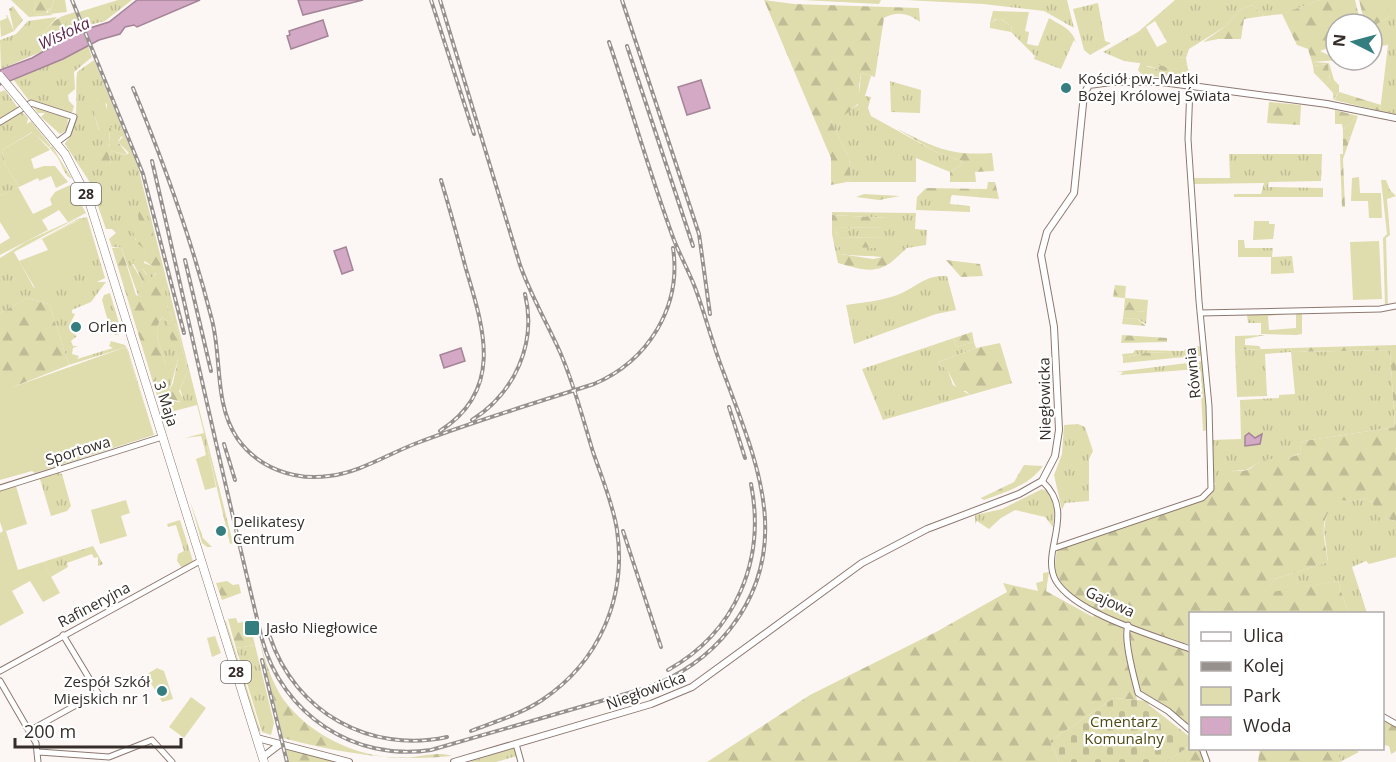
<svg xmlns="http://www.w3.org/2000/svg" width="1396" height="762" font-family="'Open Sans',sans-serif">
  <style>
    .grass { fill: url(#grass-tufts); fill-rule: evenodd }
    .forest { fill: url(#forest-firs) }
    .cemetery { fill: url(#cemetery-stones) }
    .green { fill: #dfdcae }
    .water { fill: #d3a9c5; stroke: #a48496; stroke-width: 1.5 }
    .lines { fill: none; stroke-linecap: round; stroke-linejoin: round }
    .minor-casing { stroke: #8d7870; stroke-width: 7 }
    .tertiary-casing { stroke: #8d7870; stroke-width: 8 }
    .primary-casing { stroke: #8d7870; stroke-width: 9 }
    .minor { stroke: #fff; stroke-width: 5 }
    .tertiary { stroke: #fff; stroke-width: 6 }
    .primary { stroke: #fff; stroke-width: 8 }
    .rail-casing { stroke: #97918e; stroke-width: 4 }
    .rail { stroke: #fff; stroke-width: 1.5; stroke-dasharray: 4.5; stroke-linecap: butt }
    .primary-bridge-casing { stroke: #8d7870; stroke-width: 9; stroke-linecap: butt }
    .primary-bridge { stroke: #fff; stroke-width: 8 }
    .poi-dot { fill: #357e80; stroke: #fff; stroke-width: 2 }
    .labels { text-anchor: middle; stroke-width: 4.5; stroke-linejoin: round; paint-order: stroke }
    .shield { fill: #fff; stroke: #726c69; stroke-width: 1.5 }
    .shield-label { font-size: 14px; font-weight: bold; fill: #352d29 }
    .poi-label { font-size: 15px; fill: #352d29; stroke: #fff; text-anchor: start }
    .street-label { font-size: 15px; fill: #352d29; stroke: #fff }
    .park-label { font-size: 15px; fill: #4f4a13; stroke: #fff }
    .water-label { font-size: 16px; font-style: italic; fill: #5c284e; stroke: #fff }
  </style>
  <defs>
    <pattern id="grass-tufts" width="24" height="20" patternUnits="userSpaceOnUse" patternTransform="scale(1.5)"><rect width="24" height="20" fill="#dfdcae"/><path d="M3 7l-1-3M5 7V3M7 7l1-3M15 17l-1-3M17 17v-4M19 17l1-3" fill="none" stroke="#c0bd96"/></pattern>
    <pattern id="forest-firs" width="22" height="20" patternUnits="userSpaceOnUse" patternTransform="scale(1.5)"><rect width="22" height="20" fill="#dfdcae"/><path d="M5 1l3.5 6h-7zM16 11l3.5 6h-7z" fill="#c0bd96"/></pattern>
    <pattern id="cemetery-stones" width="16" height="16" patternUnits="userSpaceOnUse" patternTransform="scale(1.5)"><rect width="16" height="16" fill="#dfdcae"/><path d="M2 7V4a2 2 0 0 1 4 0v3zM10 15v-3a2 2 0 0 1 4 0v3z" fill="#c0bd96"/></pattern>
  </defs>
  <rect width="100%" height="100%" fill="#fcf7f5"/>
  <!-- grass -->
  <path class="grass" d="M11 0H36L34 14 44 15 48 12 50 0H54L49 13 53 15 29 17Z
    M118 0H132L105 21 85 26 79 12Z
    M803 0H881L879 4Z
    M983 0H1067L1074 28 1044 11 983 4Z
    M1175 0H1320L1283 14 1264 16 1252 5 1240 10 1226 26 1189 49 1186 58 1180 57 1168 67 1124 61 1103 52 1138 32ZM1155 21 1167 42 1157 47 1146 27Z
    M1389 0H1396V114L1380 111 1388 45 1373 47 1372 45V27L1389 17Z
    M1098 3 1105 41 1111 43 1090 55 1084 50 1073 9Z
    M993 11 1029 12 1025 31 1029 32 1027 44 1038 46 1049 18C1060 25 1073 29 1076 43L1074 40 1061 69 1034 59 1035 56 1011 32 1012 27 1001 19H996L990 23Z
    M75 12 82 28 52 46 47 44C50 33 62 31 66 22L63 16Z
    M57 17 41 35V50L43 51 1 69 0 40 16 34 28 21Z
    M88 46 92 57 74 72 75 89 68 95 69 101 74 106 72 113 30 102 13 79Z
    M94 60 138 167 233 543 230 544 207 446H204L201 436 185 438 204 433 197 405 163 414 168 435 155 389 157 374 166 364C161 349 151 332 162 317L168 321 178 359 167 400 180 402 183 398 180 389 188 370 177 328 168 309 153 234 139 210 140 225 135 239 147 251 144 263 152 266 156 273 153 278 148 276 140 265 132 264 143 282 142 295 139 298 121 247H112L109 239 116 233 112 229H106L89 181 65 144C82 121 74 98 77 72ZM98 100 107 104 106 119 99 131 94 114ZM109 132 123 137 118 142 129 153 126 155 112 151 109 155 111 165 99 146 108 147 110 144Z
    M1312 62 1329 63 1334 80 1339 85V92L1333 100V93L1325 84 1330 81 1328 64 1313 66Z
    M1187 64 1191 81 1142 75 1138 70 1145 66C1161 70 1172 74 1187 64Z
    M861 73 871 76 865 96 871 97 868 108 871 116 936 152 962 161 961 165 950 172 916 158V182H847L851 178 849 158 831 121 858 105Z
    M890 81 921 90 920 113 891 112Z
    M5 90 18 108 0 119V92Z
    M32 105 68 117 67 130 60 134 41 117 45 113H38Z
    M20 110 28 118 27 124 31 121 51 146 49 147 33 132 49 148 52 146 72 179C65 176 63 168 59 160 54 150 41 141 32 132L2 150 5 164 19 187 0 196V124Z
    M1358 116 1351 136 1343 139V130Z
    M1229 154H1322L1321 181 1269 182 1268 187 1323 188V197H1234V194H1261L1264 183 1194 184 1193 178H1230Z
    M917 197H951L950 204 970 206V212L916 210Z
    M832 212 916 213 915 229 927 230 926 245 907 248 895 259C890 256 851 256 840 254L837 246 877 248 888 238 837 237 836 228 888 227 889 218 832 215Z
    M81 216 14 252 34 288 80 219 30 245 78 219 87 217 105 278 97 282H106L91 302 72 310V313L75 314 71 322 74 334 77 336 71 341 73 346H78L73 348 72 354 79 356 77 359 113 348 109 346 111 341 125 345 128 350 154 435 126 347 69 365 49 304 28 298 0 313V258L27 241Z
    M1238 240H1244L1245 248H1273L1272 257 1292 256 1294 273 1271 274V257H1238Z
    M941 276H947L956 310 936 314 854 344 846 305C865 302 884 301 902 293 917 286 924 277 941 276Z
    M110 293 122 333 116 335 111 332 102 300 104 295Z
    M1124 310 1147 312 1146 324 1137 319 1123 318Z
    M1296 313 1268 316 1269 330 1296 328V335L1261 334V323H1248L1247 314Z
    M954 338 956 347 974 342 976 348 938 362 948 371 953 385 970 395 883 420 862 369Z
    M1201 346 1202 356 1174 358 1169 352 1145 353 1123 358 1122 354 1133 353 1135 350 1183 351 1190 347Z
    M1291 348 1292 352 1390 350 1395 427 1304 441 1300 443 1301 453 1280 461 1260 462 1246 470 1232 471 1214 484 1212 440 1241 439 1240 400 1279 398V395L1295 394 1291 352 1265 354 1267 396 1237 397 1235 350Z
    M1203 361 1205 391 1201 393V372L1198 369 1120 375 1123 372H1116Z
    M1078 424 1085 427 1093 451 1089 459V501L1065 503 1062 510 1054 475 1062 454 1064 425Z
    M57 472 62 474 71 506 67 511 51 516 40 479 24 484Z
    M1042 489C1058 494 1054 513 1053 527L1045 517 1015 510 1001 518 989 529 977 521 975 524V515L1002 509Z
    M1367 498C1381 508 1370 517 1396 521V557L1369 564 1366 561 1352 567 1367 613H1348L1338 581 1264 594 1275 579 1328 562 1324 530 1327 509 1340 499 1353 501Z
    M190 501 203 538 212 547H207L202 543Z
    M180 520 193 561 182 568 177 561 178 554 184 551 176 525 168 527 167 524Z
    M93 546 103 564 98 566V557L94 558 92 554 67 563 68 567 51 577 43 562Z
    M225 621H226L261 733 258 729Z
    M215 636 221 653 212 657 207 638Z
    M255 645 274 723 271 735 262 732 236 648Z
    M514 748 517 756 496 762H469Z
    M1338 749H1354L1359 752 1340 762Z"/>
  <!-- forest -->
  <path class="forest" d="M36 0H50V6L45 15 34 14Z
    M54 0H65L67 12 49 14Z
    M764 0 794 4 919 8 920 22C908 13 897 11 884 18L875 77 861 73 859 86 860 102 846 114 831 121 849 158 851 178 847 182 831 185V158Z
    M1320 0H1355L1361 24H1336V45L1320 51 1339 60 1312 62 1308 49 1297 45 1282 14Z
    M1359 0H1389V17L1372 27V24H1365Z
    M1252 5 1264 16 1244 19 1241 39H1218L1203 42 1226 26 1240 10Z
    M13 6 23 20 14 31 9 9Z
    M63 16 67 18 63 29 48 40 47 44 52 46 43 51 37 44C38 36 55 18 63 16Z
    M999 18 1012 27 1011 32 990 28V23Z
    M1180 57 1186 58 1187 64 1174 74 1148 66 1138 70 1141 61 1167 67 1166 64Z
    M1328 64 1330 81 1325 84 1314 73 1313 66Z
    M1339 92 1381 105 1380 111 1334 100Z
    M98 100 105 101 108 115 100 133 94 114 93 102Z
    M1269 102 1301 105 1300 125 1267 123Z
    M1335 110 1358 116 1343 130 1342 124H1335Z
    M112 127 123 133 118 142 128 155 112 151 109 155 111 165 109 168 100 162 99 144 108 147 110 145 109 128Z
    M897 129C935 147 949 156 992 153L994 171 975 172 976 182H950V172L961 165 962 161 936 152Z
    M1351 136 1343 159 1345 207H1342L1340 154H1343V139Z
    M1381 180H1386L1390 190 1396 196 1387 199 1390 235 1386 238 1388 307H1385L1383 238 1387 234Z
    M988 182H995L999 199 952 195 951 197H917L926 188 987 189Z
    M864 194 900 196 879 200 856 197Z
    M141 199 157 245 168 309 177 328 188 370 179 391 184 400 182 402 166 398 173 383 178 359 169 335 168 321 162 317C151 332 161 349 166 364L164 369 157 374 155 389 112 248 121 247 136 295 141 297 143 282 132 261 139 259C143 267 142 274 153 278L156 274 152 266 143 260 147 251 137 243 132 229 140 225 138 216Z
    M832 215 889 218V227L836 228 837 237 894 238 891 244 877 248 837 247 840 254 873 259 888 256 895 259C877 276 860 269 838 263L832 234Z
    M1254 221H1269V224H1275L1273 239 1253 240Z
    M946 260 980 264 983 276 961 277Z
    M1115 285 1126 286 1125 298 1148 300 1147 312 1124 310 1125 298 1113 297Z
    M28 298 49 304 69 365 13 387H0V313Z
    M1296 313H1302V334L1296 335Z
    M1123 318 1137 319 1146 326 1122 324Z
    M972 332 974 342 956 347 954 338Z
    M1122 335 1167 338V342L1121 343Z
    M1265 335 1245 339V345L1259 346 1261 349 1235 350V336Z
    M1000 343 1012 383 970 395 966 391H958L948 371 938 362 976 348Z
    M1396 345V521L1378 517 1372 502 1367 498 1353 501 1339 500C1317 518 1324 536 1328 562L1275 579 1265 593 1338 581 1348 613 1190 614V645C1156 632 1075 612 1058 577 1053 569 1056 558 1057 549L1199 501C1213 493 1215 478 1228 472 1234 470 1241 472 1247 470 1252 468 1255 464 1260 462 1272 456 1287 461 1301 453L1300 443 1304 441 1395 427 1390 350 1292 352 1291 348Z
    M1169 352 1174 358 1123 363V358L1145 353Z
    M1205 391 1208 430 1203 431 1201 393Z
    M1024 465 1043 466C1028 486 1007 491 984 500L981 498 1014 482Z
    M1049 572 1046 591 1093 617 1095 613 1124 627 1137 700 1114 698 1050 741 1059 762H707L810 695 936 632 1007 592 1003 583 1038 591 1036 583 1043 581V573Z
    M227 581 233 585 239 584 241 593 222 600 216 583Z
    M236 618 238 623 249 620 255 645 236 648 228 619Z
    M1129 627 1190 651V728L1176 715 1140 691 1133 664Z
    M259 639C265 659 271 681 283 699 310 735 354 756 398 758 416 759 435 750 452 756 394 762 339 753 283 738Z
    M1382 719 1396 726V751L1391 754 1389 746 1383 745Z
    M1190 746V748L1199 749 1204 762H1165Z
    M286 748 335 762H289Z
    M1260 748 1338 749 1340 762H1258Z"/>
  <!-- cemetery -->
  <path class="cemetery" d="M1114 698 1148 701 1149 705 1190 737V746L1165 762H1059L1050 741Z"/>
  <!-- green -->
  <path class="green" d="M905 0H983V4Z
    M6 15H7L14 31 1 37 0 21 7 18Z
    M33 132 50 150 31 159 34 169 44 166H55L68 182 56 188 51 176 39 181 38 178 19 187 5 164 2 150Z
    M1359 177 1360 193H1381L1382 218H1369L1368 201H1351L1352 178Z
    M70 185 86 213 68 222 59 210 42 220 48 230 0 255V244L10 238 0 222V196L18 187 33 214 52 205 50 199 55 192Z
    M83 218 95 258 35 288 19 261 48 250 42 239Z
    M1379 241 1382 299 1353 300 1350 242Z
    M126 347 154 435 35 473 32 471 0 480V387H13Z
    M204 446H207L216 487 205 490 196 459 206 455Z
    M16 486 27 524 6 531 18 570 43 562 60 593 43 602 30 581 12 591 24 613 0 626V533L3 531 0 522V491Z
    M126 500 130 513 121 516 127 536 100 544 91 510Z
    M157 668 164 671 173 699 162 702C157 692 152 684 144 676Z
    M191 697 206 708 184 738 169 727Z"/>
  <!-- water -->
  <path class="water" d="M137 0H200L137 27 134 25 125 27 120 34 99 40 63 59 0 85V70L32 58 77 32 109 22Z
    M298 0H363L303 15Z
    M323 20 328 36 291 49 287 36 290 35 289 31Z
    M701 80 710 108 687 115 678 87Z
    M346 247 353 270 342 274 334 251Z
    M461 348 465 361 444 368 440 355Z
    M1249 433 1255 438 1262 434 1260 444 1245 446V436Z"/>
  <g class="lines">
    <defs>
      <path id="minor" d="M0 122 31 103 74 117 68 134 56 143
        M1200 313 1380 309 1396 306
        M1042 481C1078 514 1039 551 1056 581 1076 614 1155 636 1190 649
        M0 488 162 437
        M1055 548 1202 498 1211 489 1209 406 1199 301 1188 139 1190 86
        M1128 625C1123 639 1134 677 1138 693L1168 711 1190 730
        M0 671 200 561
        M0 681 36 743 38 762
        M1382 716 1396 724
        M29 731 98 693 63 635
        M516 744 521 762
        M1202 748 1207 762
        M39 752 109 757 152 740 172 762"/>
      <path id="tertiary" d="M257 738 349 762
        M263 757 280 744
        M454 762 651 704 692 687 862 563 927 529 1019 494 1042 481 1055 456 1059 430 1054 327 1041 255 1047 232 1074 193 1084 94 1089 85 1111 82H1162L1327 104 1396 118"/>
      <path id="primary" d="M40 124 65 154 89 201 264 762"/>
    </defs>
    <!-- minor casing -->
    <use href="#minor" class="minor-casing"/>
    <!-- tertiary casing -->
    <use href="#tertiary" class="tertiary-casing"/>
    <!-- primary casing -->
    <use href="#primary" class="primary-casing"/>
    <!-- minor -->
    <use href="#minor" class="minor"/>
    <!-- tertiary -->
    <use href="#tertiary" class="tertiary"/>
    <!-- primary -->
    <use href="#primary" class="primary"/>
    <defs>
      <path id="rail" d="M72 0 143 174 184 333
        M431 0 474 134
        M440 0 520 265C531 296 547 323 560 352 574 384 583 419 593 452 602 478 613 504 617 530 627 598 599 662 542 700 521 714 494 722 471 731
        M622 0 699 234 710 314
        M627 46 693 246
        M133 88C164 163 192 241 212 320 222 359 214 403 237 438 258 468 294 481 329 476 361 472 388 454 417 443 475 421 535 403 594 384 648 361 682 307 673 248
        M152 161C189 320 223 480 262 639 282 714 354 762 431 750L646 688C680 676 708 657 730 629 796 545 755 458 723 371 712 343 705 313 694 285 688 270 680 255 674 240 650 175 631 107 609 42
        M185 260 211 371
        M729 407 745 458
        M472 420C515 393 537 343 525 294
        M440 431C504 390 484 329 466 269 458 239 450 210 441 180
        M224 444 235 480
        M623 531 661 647
        M270 637C295 712 370 754 447 737
        M262 660 287 762
        M668 670C736 632 766 560 751 484"/>
    </defs>
    <!-- rail casing -->
    <use href="#rail" class="rail-casing"/>
    <!-- rail -->
    <use href="#rail" class="rail"/>
    <defs>
      <path id="primary-bridge" d="M0 76 40 124"/>
    </defs>
    <!-- primary-bridge casing -->
    <use href="#primary-bridge" class="primary-bridge-casing"/>
    <!-- primary-bridge -->
    <use href="#primary-bridge" class="primary-bridge"/>
  </g>
  <!-- markers -->
  <g class="poi-dot">
    <circle cx="1066" cy="88" r="6"/>
    <circle cx="76" cy="327" r="6"/>
    <circle cx="221" cy="531" r="6"/>
    <rect x="244" y="620" width="16" height="16" rx="3"/>
    <circle cx="162" cy="691" r="6"/>
  </g>
  <g class="labels">
    <!-- shield labels -->
    <g class="shield">
      <rect x="71" y="183" width="30" height="22" rx="4.5"/>
      <rect x="221" y="661" width="30" height="22" rx="4.5"/>
    </g>
    <g class="shield-label">
      <text x="86" y="199">28</text>
      <text x="236" y="677">28</text>
    </g>
    <!-- poi labels -->
    <g class="poi-label">
      <text x="1078" y="84">Kościół pw. Matki<tspan x="1078" dy="17">Bożej Królowej Świata</tspan></text>
      <text x="88" y="332">Orlen</text>
      <text x="233" y="527">Delikatesy<tspan x="233" dy="17">Centrum</tspan></text>
      <text x="266" y="633">Jasło Niegłowice</text>
      <text x="150" y="687" text-anchor="end">Zespół Szkół<tspan x="150" dy="17">Miejskich nr 1</tspan></text>
    </g>
    <!-- street labels -->
    <g class="street-label">
      <text transform="translate(1193 373) rotate(-96)" y="5">Równia</text>
      <text transform="translate(1045 399) rotate(-91)" y="5">Niegłowicka</text>
      <text transform="translate(166 404) rotate(72)" y="5">3 Maja</text>
      <text transform="translate(78 451) rotate(-17)" y="5">Sportowa</text>
      <text transform="translate(1110 602) rotate(25)" y="5">Gajowa</text>
      <text transform="translate(94 605) rotate(-28)" y="5">Rafineryjna</text>
      <text transform="translate(646 691) rotate(-20)" y="5">Niegłowicka</text>
    </g>
    <!-- park labels -->
    <g class="park-label">
      <text x="1124" y="727">Cmentarz<tspan x="1124" dy="17">Komunalny</tspan></text>
    </g>
    <!-- water labels -->
    <g class="water-label">
      <text transform="translate(64 33) rotate(-25)" y="6">Wisłoka</text>
    </g>
  </g>
  <!-- legend -->
  <rect x="1189" y="612" width="195" height="138" fill="#ffffff" stroke="#aeaba9" stroke-width="1.5"/>
  <rect x="1201" y="632" width="30" height="9" fill="#ffffff" stroke="#aeaba9" stroke-width="1.5"/>
  <text x="1243" y="642" font-size="18" fill="#352d29">Ulica</text>
  <rect x="1201" y="662" width="30" height="9" fill="#97918e" stroke="#aeaba9" stroke-width="1.5"/>
  <text x="1243" y="672" font-size="18" fill="#352d29">Kolej</text>
  <rect x="1201" y="687" width="30" height="18" fill="#dfdcae" stroke="#aeaba9" stroke-width="1.5"/>
  <text x="1243" y="702" font-size="18" fill="#352d29">Park</text>
  <rect x="1201" y="717" width="30" height="18" fill="#d3a9c5" stroke="#aeaba9" stroke-width="1.5"/>
  <text x="1243" y="732" font-size="18" fill="#352d29">Woda</text>
  <!-- north arrow -->
  <g transform="translate(1354 42) rotate(276)"><circle r="28" fill="#ffffff" stroke="#aeaba9" stroke-width="1.5"/>
  <path d="M0-4.5L10 22L0 15L-10 22Z" fill="#357e80"/>
  <text y="-9" font-size="16" font-weight="bold" text-anchor="middle" fill="#352d29">N</text>
  </g>
  <!-- scale -->
  <path d="M15 738v9h166v-9" fill="none" stroke="#352d29" stroke-width="3"/>
  <text x="24" y="738" font-size="18" fill="#352d29" stroke="#ffffff" stroke-width="4.5" paint-order="stroke">200 m</text>
</svg>
